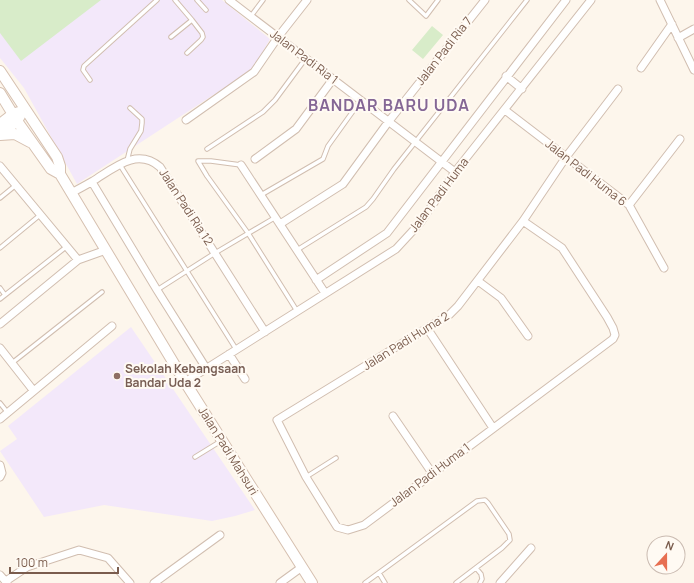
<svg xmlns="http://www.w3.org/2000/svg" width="694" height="583" font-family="Manrope,sans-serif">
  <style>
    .education { fill: #f3e8fa }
    .green { fill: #d8ecc9 }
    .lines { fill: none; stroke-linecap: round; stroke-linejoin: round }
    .lane-casing { stroke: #d1beb0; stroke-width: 5.5 }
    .street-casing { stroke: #d1beb0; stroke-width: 9 }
    .secondary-casing { stroke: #d6c0b0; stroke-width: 12 }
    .lane { stroke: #fff; stroke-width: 3.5 }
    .street { stroke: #fff; stroke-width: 7 }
    .secondary { stroke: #fff; stroke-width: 10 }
    .education-dot { fill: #8d6e63; stroke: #fffaf3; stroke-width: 1.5 }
    .labels { text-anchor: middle; stroke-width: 4; stroke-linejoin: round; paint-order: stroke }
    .street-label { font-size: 12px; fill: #7a5c4d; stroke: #fffaf3 }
    .education-label { font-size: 12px; font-weight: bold; fill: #785e54; stroke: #fffaf3; text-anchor: start }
    .district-label { font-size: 16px; font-weight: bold; letter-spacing: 1px; fill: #846695; stroke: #fffaf3 }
  </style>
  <rect width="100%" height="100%" fill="#fdf6ec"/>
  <!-- education -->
  <path class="education" d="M0 0H222L270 39 253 69 77 184 24 88 0 58Z
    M131 327 255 510 235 516 212 521 104 505 44 517 0 451 17 439 8 426Z"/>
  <!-- green -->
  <path class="green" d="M0 0H101L21 61 0 33Z
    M432 26 443 35 423 59 412 50Z"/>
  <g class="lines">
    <defs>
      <path id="lane" d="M197 0 206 10
        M409 0 426 16 438 0
        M251 16 263 0
        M171 37 192 20 175 0
        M187 53 201 40 203 37 202 33 192 20
        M90 80 83 70 84 66 157 0
        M207 149 263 112 275 100 306 58
        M127 161 130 149 141 131 142 123V119L130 108
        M120 165 236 349
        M241 165 211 161H198L207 176 248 233 297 311
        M261 195 323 159 328 146 361 100
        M0 198 16 185
        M0 248 40 215
        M297 250 366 207 373 199 394 169 527 0
        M0 288 5 295
        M157 290 215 253 276 217
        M0 299 66 247
        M12 363 102 292
        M0 403 8 413
        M195 457 221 441
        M306 477 336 458
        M476 568 481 574 482 579 480 583
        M379 573 385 583
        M365 583 477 501 485 500 488 503 509 534 510 540 502 548 456 583"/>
      <path id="street" d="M229 0 455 172
        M660 0 694 70
        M678 38 694 29
        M641 68 672 24
        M506 76 522 89
        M505 110 629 205 664 268
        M186 120 254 72 278 37 307 0
        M255 159 296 129 333 79
        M241 165 325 293
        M0 166 78 260
        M92 182 157 290 206 368
        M71 193C79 189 86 185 93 181 114 168 137 147 160 167L265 332
        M629 205 680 139
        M523 221 562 248 607 317 613 328 615 335 613 339 364 525 348 530 337 527 306 477 277 420 427 328 449 315 458 306 523 221 566 157 618 89
        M280 224 343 184 389 121 485 0
        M316 280 387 233 566 0
        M478 281 501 298 528 336
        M0 324 78 260 106 250
        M427 328 493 428
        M0 348 33 390
        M229 354 245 379
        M185 382 396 249 420 223 455 172 591 0
        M393 416 432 473
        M0 419 112 326
        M0 465 2 473 0 477
        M0 575 7 583
        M6 581 27 567 79 550 108 558 130 583
        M154 583 220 535
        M280 583 302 567
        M500 583 531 548"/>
      <path id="secondary" d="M0 71 57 157 60 166V174
        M0 93 17 121 51 169 60 174 185 382 312 583
        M0 124 13 114 19 112
        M0 135 17 121 20 116
        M0 135 15 134 30 142"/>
    </defs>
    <!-- lane casing -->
    <use href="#lane" class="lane-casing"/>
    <!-- street casing -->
    <use href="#street" class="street-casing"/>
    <!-- secondary casing -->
    <use href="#secondary" class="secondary-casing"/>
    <!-- lane -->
    <use href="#lane" class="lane"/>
    <!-- street -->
    <use href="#street" class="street"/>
    <!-- secondary -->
    <use href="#secondary" class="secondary"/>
  </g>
  <!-- markers -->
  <circle class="education-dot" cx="117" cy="376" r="4"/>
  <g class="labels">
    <!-- street labels -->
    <g class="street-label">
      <text transform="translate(444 51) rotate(-52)" y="4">Jalan Padi Ria 7</text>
      <text transform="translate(304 57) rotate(37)" y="4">Jalan Padi Ria 1</text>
      <text transform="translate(586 173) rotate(38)" y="4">Jalan Padi Huma 6</text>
      <text transform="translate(439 195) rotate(-53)" y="4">Jalan Padi Huma</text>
      <text transform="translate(186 207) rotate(57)" y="4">Jalan Padi Ria 12</text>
      <text transform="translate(406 341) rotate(-32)" y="4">Jalan Padi Huma 2</text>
      <text transform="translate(228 451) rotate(58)" y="4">Jalan Padi Mahsuri</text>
      <text transform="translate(430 475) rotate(-37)" y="4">Jalan Padi Huma 1</text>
    </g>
    <!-- education labels -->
    <g class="education-label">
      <text x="125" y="373">Sekolah Kebangsaan<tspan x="125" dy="14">Bandar Uda 2</tspan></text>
    </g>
    <!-- district labels -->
    <g class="district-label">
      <text x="389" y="111">BANDAR BARU UDA</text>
    </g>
  </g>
  <!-- north arrow -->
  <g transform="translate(666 555) rotate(21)"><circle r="19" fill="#fffaf3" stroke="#cabbb1"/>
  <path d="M0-3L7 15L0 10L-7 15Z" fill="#e76f51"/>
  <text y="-6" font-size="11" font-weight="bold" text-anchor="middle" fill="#7a5c4d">N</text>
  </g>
  <!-- scale -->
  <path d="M10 567v6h108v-6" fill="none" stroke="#7a5c4d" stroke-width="2"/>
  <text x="16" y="567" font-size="12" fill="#7a5c4d" stroke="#fffaf3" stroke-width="3" paint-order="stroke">100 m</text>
</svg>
